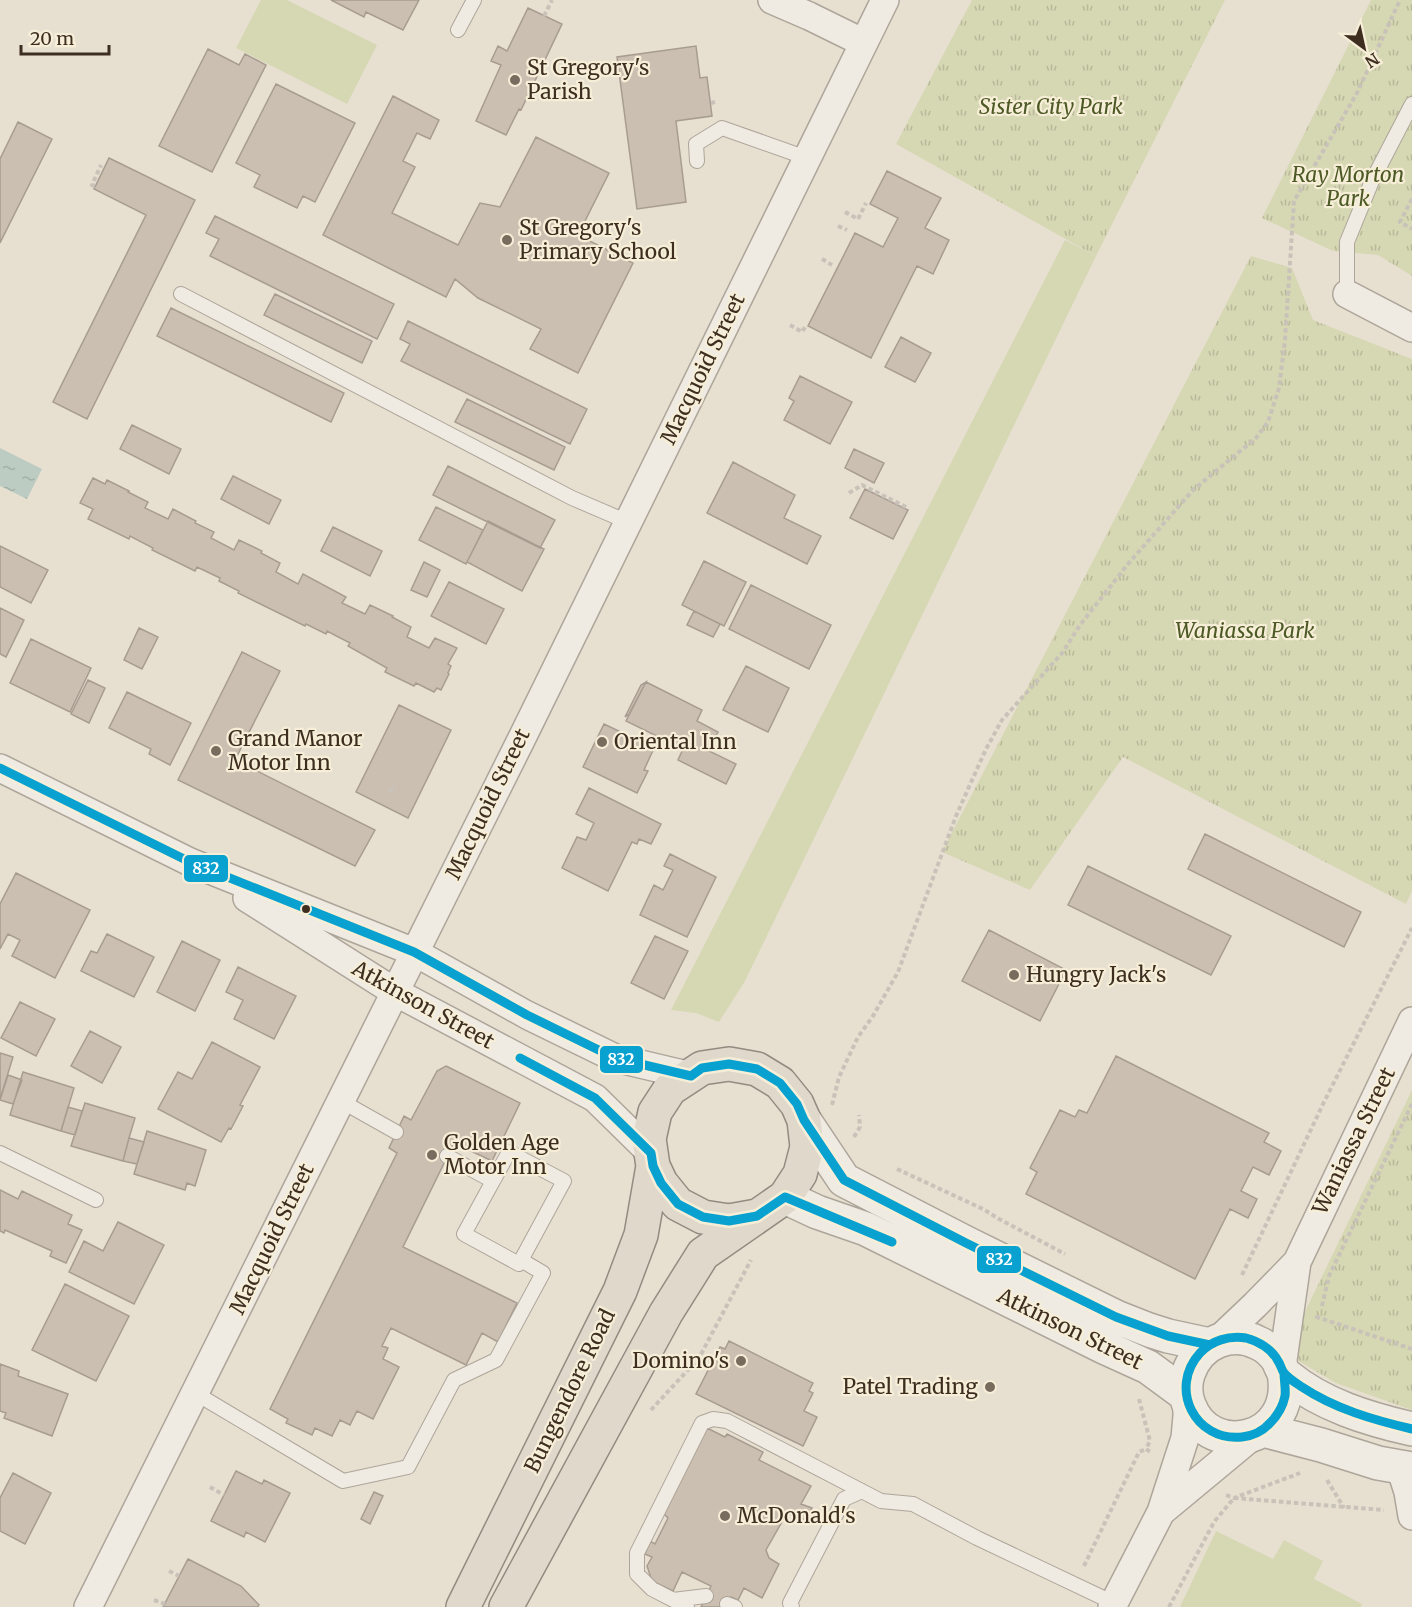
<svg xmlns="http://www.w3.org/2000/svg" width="1412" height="1607" font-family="Merriweather,serif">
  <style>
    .grass { fill: #d6d7b3 }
    .park { fill: url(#park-tufts) }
    .water { fill: url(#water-ripples) }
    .building { fill: #cbbfb2; stroke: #a89c90; stroke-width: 1.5 }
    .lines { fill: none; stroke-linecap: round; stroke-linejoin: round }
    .service-casing { stroke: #ada599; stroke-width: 16 }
    .minor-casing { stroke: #ada599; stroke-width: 30 }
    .tertiary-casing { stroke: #ada599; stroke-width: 36 }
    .trunk-casing { stroke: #928b80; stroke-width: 36 }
    .path { stroke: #c8c2b9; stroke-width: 4; stroke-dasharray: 4.5 3; stroke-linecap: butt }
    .service { stroke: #efebe3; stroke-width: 14 }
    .minor { stroke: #efebe3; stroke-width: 27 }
    .tertiary { stroke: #efebe3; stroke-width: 33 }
    .trunk { stroke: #e0d9cb; stroke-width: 33 }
    .bus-1-casing { stroke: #f7eed8; stroke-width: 14 }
    .bus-1 { stroke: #09a1d0; stroke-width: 9 }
    .poi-dot { fill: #786c5e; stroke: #f7eed8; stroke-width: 2 }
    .bus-dot { fill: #3d2e20; stroke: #f7eed8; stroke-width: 2 }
    .labels { text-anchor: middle; stroke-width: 4.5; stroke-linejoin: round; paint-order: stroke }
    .poi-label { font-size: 21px; fill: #3d2e20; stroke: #f7eed8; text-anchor: start }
    .park-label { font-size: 21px; font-style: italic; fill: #4d5a26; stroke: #f7eed8 }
    .street-label { font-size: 21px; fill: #3d2e20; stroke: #f7eed8 }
    .line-badge { stroke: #f7eed8; stroke-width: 2 }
    .badge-label { font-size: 16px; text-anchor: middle; font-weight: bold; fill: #fff }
  </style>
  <defs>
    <pattern id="park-tufts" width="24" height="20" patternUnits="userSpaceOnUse" patternTransform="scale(1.5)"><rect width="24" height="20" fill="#d6d7b3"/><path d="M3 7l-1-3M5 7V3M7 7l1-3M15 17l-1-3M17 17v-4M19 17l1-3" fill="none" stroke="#b9b99a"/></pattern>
    <pattern id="water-ripples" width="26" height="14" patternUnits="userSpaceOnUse" patternTransform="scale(1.5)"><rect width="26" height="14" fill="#bcccc2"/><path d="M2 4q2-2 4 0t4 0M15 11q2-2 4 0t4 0" fill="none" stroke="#a2b0a6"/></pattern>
  </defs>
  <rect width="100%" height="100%" fill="#e7e0d1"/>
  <!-- grass -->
  <path class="grass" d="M261 0H287L377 45 347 104 236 48Z
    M1065 240 1096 256 745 981 719 1022 696 1013 671 1010Z
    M1216 1531 1273 1559 1284 1540 1323 1561 1314 1579 1362 1604 1361 1607H1180Z"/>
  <!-- park -->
  <path class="park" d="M972 0H1225L1096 256 896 144Z
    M1371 0H1412V276L1378 255 1333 251 1262 218Z
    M1251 256 1292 268 1313 320 1412 359V891L1406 904 1123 757 1030 890 942 852Z
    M1412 1090V1410L1336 1383 1285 1353Z"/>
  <!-- water -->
  <path class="water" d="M0 448 42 469 27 499 0 486Z"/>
  <!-- building -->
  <path class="building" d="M331 0H419L403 30 366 12 364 17Z
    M528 8 562 24 521 110 519 109 506 135 476 121 501 65 491 61 498 46 507 51Z
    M696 46 700 78 707 77 712 116 676 121 686 202 637 209 617 57Z
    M208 49 239 65 245 54 266 65 212 172 159 146Z
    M276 84 355 123 315 202 303 196 297 208 254 187 260 175 236 163Z
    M393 96 439 120 430 139 417 133 403 161 415 167 392 213 458 245 480 203 500 207 536 137 609 173 578 235 633 263 578 373 530 349 541 329 478 298 455 279 446 297 323 235Z
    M18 122 52 139 0 243V159Z
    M109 158 195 200 87 419 53 402 146 215 94 189Z
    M887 171 941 198 925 228 949 240 933 274 917 266 871 358 808 326 855 233 883 247 898 218 870 204Z
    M215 216 394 304 377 339 210 256 219 239 206 233Z
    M275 294 372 341 362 363 264 315Z
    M171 308 344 393 331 422 157 336Z
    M408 321 587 409 570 444 401 361 410 344 400 339Z
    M901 337 931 353 915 382 885 367Z
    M800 376 852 402 830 444 784 420 794 401 789 398Z
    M467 399 565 447 554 470 455 422Z
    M132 425 181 449 169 474 120 449Z
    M854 449 884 463 874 483 845 468Z
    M733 462 795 495 784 518 821 536 807 564 707 513Z
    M448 466 555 520 540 548 433 495Z
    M233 476 281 500 269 524 221 499Z
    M93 478 105 484 107 480 129 491 128 492 148 502 145 508 168 519 173 509 196 521 195 523 214 532 211 538 234 550 239 540 262 551 261 553 280 563 276 572 298 584 303 574 346 597 342 603 365 614 370 605 393 616 392 617 411 627 407 637 429 648 435 638 457 648 448 664 451 666 448 673 449 674 441 690 437 688 434 692 416 683 414 686 385 672 387 668 348 646 350 643 327 631 326 634 306 624 305 626 238 593 239 591 219 581 220 578 197 567 195 571 152 550 153 548 130 536 129 539 88 519 93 509 80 503Z
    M865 489 908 510 893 539 850 518Z
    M436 507 483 530 466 564 419 540Z
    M488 521 544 549 522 591 467 562Z
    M333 527 382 551 370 576 321 551Z
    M0 546 48 570 31 603 0 587Z
    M704 561 746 582 724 626 682 605Z
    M424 562 440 570 427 597 411 590Z
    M449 582 504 609 486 644 431 616Z
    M751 585 831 625 809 669 729 629Z
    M0 608 24 620 6 657 0 654Z
    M694 611 720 624 713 637 687 625Z
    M139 628 158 637 142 669 124 660Z
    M31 639 91 668 70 712 10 683Z
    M242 652 280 671 235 760 375 830 355 866 178 780Z
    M746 666 789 688 768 732 723 710Z
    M88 680 105 688 89 723 71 714Z
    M646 682 629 714 625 717 641 685Z
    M646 682 702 710 697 721 718 732 709 751 736 764 726 784 678 760 683 749 626 721Z
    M127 692 191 723 170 765 149 754 151 749 109 728Z
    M399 705 451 730 408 818 356 792Z
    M604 724 654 748 644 770 648 771 637 793 583 767Z
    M589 788 661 824 651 844 639 839 637 844 632 842 608 891 562 868 577 837 586 840 594 823 576 814Z
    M1205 834 1361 912 1344 947 1188 869Z
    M670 854 716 877 687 937 640 915 654 885 663 890 673 870 664 866Z
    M1088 866 1231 936 1211 975 1068 905Z
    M16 873 90 910 55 978 12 956 20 940 8 934 0 949V904Z
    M989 930 1066 970 1040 1021 962 981Z
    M107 934 154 957 134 997 81 971 91 951 97 953Z
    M655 936 688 951 664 999 631 983Z
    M182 941 220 960 195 1011 157 992Z
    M238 967 296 996 274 1039 234 1019 243 1000 226 992Z
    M20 1002 55 1019 36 1056 1 1038Z
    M90 1031 121 1047 102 1083 71 1066Z
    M212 1042 260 1067 240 1105 243 1106 231 1129 229 1128 221 1142 158 1109 178 1072 192 1079Z
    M0 1053 13 1057 0 1099Z
    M1116 1056 1269 1133 1264 1142 1281 1151 1269 1175 1253 1167 1241 1191 1257 1199 1248 1218 1230 1209 1195 1279 1026 1194 1037 1172 1030 1168 1060 1110 1075 1117 1079 1110 1087 1113Z
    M446 1066 520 1103 492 1161 454 1143 403 1247 517 1303 498 1342 482 1333 466 1365 391 1328 382 1346 388 1348 383 1359 399 1367 373 1419 357 1411 350 1425 340 1420 332 1436 315 1428 312 1435 286 1423 288 1419 270 1409 397 1153 389 1148 404 1116 411 1120 437 1071Z
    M23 1072 74 1088 61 1131 10 1115Z
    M8 1075 22 1080 13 1104 0 1100Z
    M85 1103 135 1118 129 1138 123 1161 71 1146Z
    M68 1107 82 1111 75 1135 61 1131Z
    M147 1131 206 1150 195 1186 187 1183 185 1190 134 1174Z
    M129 1138 144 1142 137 1164 123 1161Z
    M0 1190 18 1199 22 1191 72 1215 68 1224 82 1230 66 1263 50 1256 52 1251 5 1230 4 1233 0 1231Z
    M118 1222 164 1245 134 1304 69 1272 84 1241 103 1251Z
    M65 1284 129 1316 96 1381 32 1350Z
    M729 1341 813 1383 809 1391 813 1393 804 1411 817 1417 803 1446 696 1394 720 1347 725 1349Z
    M0 1364 19 1371 18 1376 68 1394 52 1436 4 1418 6 1413 0 1411Z
    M707 1428 725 1437 727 1434 763 1452 759 1460 811 1486 801 1504 812 1508 806 1520 787 1513 766 1550 769 1558 779 1564 762 1598 744 1588 738 1600 731 1597 726 1607H701L711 1586 682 1572 673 1591 652 1581 647 1566 652 1557 645 1554 650 1541 655 1544 668 1518 663 1513Z
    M236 1471 262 1484 264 1480 290 1493 265 1542 246 1532 244 1537 211 1521Z
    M13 1473 51 1493 25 1544 0 1531V1498Z
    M374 1492 383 1496 370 1524 361 1519Z
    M188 1559 241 1586 259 1605 258 1607H163Z"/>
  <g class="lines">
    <defs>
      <path id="service" d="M458 30 474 0
        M697 161 696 144 722 128 807 158
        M181 294 572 498 628 522
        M1347 294V242L1372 181 1412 104
        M341 1101 396 1132
        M0 1153 96 1200
        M447 1156 493 1181 509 1152 564 1181 519 1264 464 1234 493 1181
        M195 1393 343 1481 408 1467 454 1380 496 1360 543 1273 521 1260
        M673 1600 706 1596
        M727 1604 735 1607
        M687 1607 652 1589 637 1574V1553L702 1423 713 1419 727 1421 881 1501 913 1504 977 1538 1114 1603
        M792 1607 790 1603 844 1499 862 1491"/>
      <path id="minor" d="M772 0 809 16 864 43
        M1347 294 1412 328
        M0 768 190 862 414 952 527 1015 615 1058 691 1076
        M247 898 395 992 595 1098 651 1153
        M1216 1342 1255 1305 1297 1262
        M1282 1367 1297 1262 1412 1021
        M1400 1467 1408 1492 1412 1516
        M1161 1512 1255 1434
        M88 1607 521 740 885 0
        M1112 1607 1161 1512 1185 1438 1187 1416V1401"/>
      <path id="tertiary" d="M804 1120 844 1180 966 1243 1116 1317 1149 1330 1168 1336 1210 1345
        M785 1197 817 1212 866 1229 1104 1347 1148 1367 1186 1395
        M1284 1373C1297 1441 1210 1462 1189 1405 1185 1395 1185 1384 1188 1374 1193 1359 1203 1347 1218 1341 1231 1336 1245 1336 1258 1343 1266 1346 1273 1353 1278 1360 1281 1366 1282 1372 1287 1376 1322 1405 1368 1419 1412 1429
        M1263 1430 1321 1445 1378 1463 1412 1469"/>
      <path id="trunk" d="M463 1607 620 1291 641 1235 653 1166
        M506 1607 666 1313 703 1254 785 1197 800 1174 807 1147 804 1120 797 1104 780 1083 757 1069 729 1064 702 1068 670 1089 655 1112 649 1139 653 1166 661 1183 678 1204 703 1217 729 1221 757 1216"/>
    </defs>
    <!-- service casing -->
    <use href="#service" class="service-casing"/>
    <!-- minor casing -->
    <use href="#minor" class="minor-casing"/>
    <!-- tertiary casing -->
    <use href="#tertiary" class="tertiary-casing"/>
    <!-- trunk casing -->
    <use href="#trunk" class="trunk-casing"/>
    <!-- path -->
    <path class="path" d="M544 16 552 0
      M711 103 715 102
      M95 186 92 185 101 165
      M1412 199 1400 222 1412 229
      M845 212 858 219 866 203
      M838 226 847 230
      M822 259 832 265
      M790 325 802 332 805 327
      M849 493 862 485 908 508
      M390 792 395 783
      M832 1105 839 1077 858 1037 873 1016 898 972 956 816 986 749 1002 720 1063 652 1080 625 1128 564 1193 490 1256 438 1268 422 1279 388 1285 340 1294 201 1357 93 1400 0
      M854 1137 860 1127 859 1115
      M897 1169 983 1209 999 1219 1065 1254
      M1242 1275 1324 1102 1412 928
      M1322 1306 1329 1276 1412 1104
      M1318 1316 1317 1317 1412 1349
      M1139 1399 1150 1441 1146 1449 1152 1453
      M651 1410 699 1358 751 1260
      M1327 1480 1344 1508
      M210 1487 224 1495
      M1226 1495 1234 1498 1300 1473
      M1084 1566 1139 1452 1146 1449
      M169 1571 179 1576
      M154 1600 165 1604
      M1169 1607 1214 1522 1234 1498 1384 1510"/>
    <!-- service -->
    <use href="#service" class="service"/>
    <!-- minor -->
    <use href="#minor" class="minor"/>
    <!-- tertiary -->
    <use href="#tertiary" class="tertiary"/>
    <!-- trunk -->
    <use href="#trunk" class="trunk"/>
    <defs>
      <path id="bus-1" d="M0 768 190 862 414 952 527 1015 615 1058 691 1076 702 1068 729 1064 757 1069 780 1083 797 1104 804 1120 844 1180 966 1243 1116 1317 1168 1336 1210 1345
        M520 1058 595 1098 651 1153 653 1166 661 1183 678 1204 703 1217 729 1221 757 1216 785 1197 892 1242
        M1284 1373C1284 1380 1286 1389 1285 1396 1283 1406 1277 1416 1270 1423 1263 1431 1252 1436 1242 1437 1195 1442 1168 1388 1200 1353 1211 1341 1229 1335 1246 1338 1258 1341 1272 1349 1278 1361 1281 1365 1281 1369 1284 1373 1289 1379 1296 1383 1302 1387 1335 1409 1374 1420 1412 1429"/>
    </defs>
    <!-- bus-1 casing -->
    <use href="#bus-1" class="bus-1-casing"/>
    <!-- bus-1 -->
    <use href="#bus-1" class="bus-1"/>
  </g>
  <!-- markers -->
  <g class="poi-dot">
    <circle cx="515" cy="80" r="6"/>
    <circle cx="507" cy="240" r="6"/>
    <circle cx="602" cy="742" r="6"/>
    <circle cx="216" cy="751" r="6"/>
    <circle cx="1014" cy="975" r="6"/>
    <circle cx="432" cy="1155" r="6"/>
    <circle cx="741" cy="1361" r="6"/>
    <circle cx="990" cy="1387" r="6"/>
    <circle cx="725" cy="1516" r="6"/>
  </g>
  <circle class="bus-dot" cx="306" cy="909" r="5"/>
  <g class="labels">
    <!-- poi labels -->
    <g class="poi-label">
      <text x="527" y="75">St Gregory's<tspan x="527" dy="24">Parish</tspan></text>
      <text x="519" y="235">St Gregory's<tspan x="519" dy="24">Primary School</tspan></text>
      <text x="228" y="746">Grand Manor<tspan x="228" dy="24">Motor Inn</tspan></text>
      <text x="614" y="749">Oriental Inn</text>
      <text x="1026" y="982">Hungry Jack's</text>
      <text x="444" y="1150">Golden Age<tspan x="444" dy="24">Motor Inn</tspan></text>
      <text x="729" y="1368" text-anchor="end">Domino's</text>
      <text x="978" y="1394" text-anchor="end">Patel Trading</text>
      <text x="737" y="1523">McDonald's</text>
    </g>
    <!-- park labels -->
    <g class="park-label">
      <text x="1051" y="114">Sister City Park</text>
      <text x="1348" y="182">Ray Morton<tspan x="1348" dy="24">Park</tspan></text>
      <text x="1245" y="638">Waniassa Park</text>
    </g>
    <!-- street labels -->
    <g class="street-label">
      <text transform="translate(703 369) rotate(-64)" y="7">Macquoid Street</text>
      <text transform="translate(488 804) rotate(-64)" y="7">Macquoid Street</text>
      <text transform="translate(423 1005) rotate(29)" y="7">Atkinson Street</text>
      <text transform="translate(1354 1141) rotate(-64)" y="7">Waniassa Street</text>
      <text transform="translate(272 1239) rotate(-64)" y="7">Macquoid Street</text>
      <text transform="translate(1070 1329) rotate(26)" y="7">Atkinson Street</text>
      <text transform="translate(570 1391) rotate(-64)" y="7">Bungendore Road</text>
    </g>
  </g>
  <g class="line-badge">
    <rect x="183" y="854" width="46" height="29" rx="6" fill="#09a1d0"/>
    <rect x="599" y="1045" width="45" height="29" rx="6" fill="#09a1d0"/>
    <rect x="976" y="1245" width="46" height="29" rx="6" fill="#09a1d0"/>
  </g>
  <g class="badge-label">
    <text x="206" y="874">832</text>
    <text x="621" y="1065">832</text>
    <text x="999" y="1265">832</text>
  </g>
  <!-- north arrow -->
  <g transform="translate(1364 48) rotate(147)" stroke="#f7eed8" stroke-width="4.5" paint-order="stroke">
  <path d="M0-4.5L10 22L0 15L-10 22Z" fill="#3d2e20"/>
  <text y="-9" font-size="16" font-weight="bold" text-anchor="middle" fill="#3d2e20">N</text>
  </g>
  <!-- scale -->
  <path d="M21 45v9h88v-9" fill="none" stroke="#3d2e20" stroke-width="3"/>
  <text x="30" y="45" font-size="18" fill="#3d2e20" stroke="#f7eed8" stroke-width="4.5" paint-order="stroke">20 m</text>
</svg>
